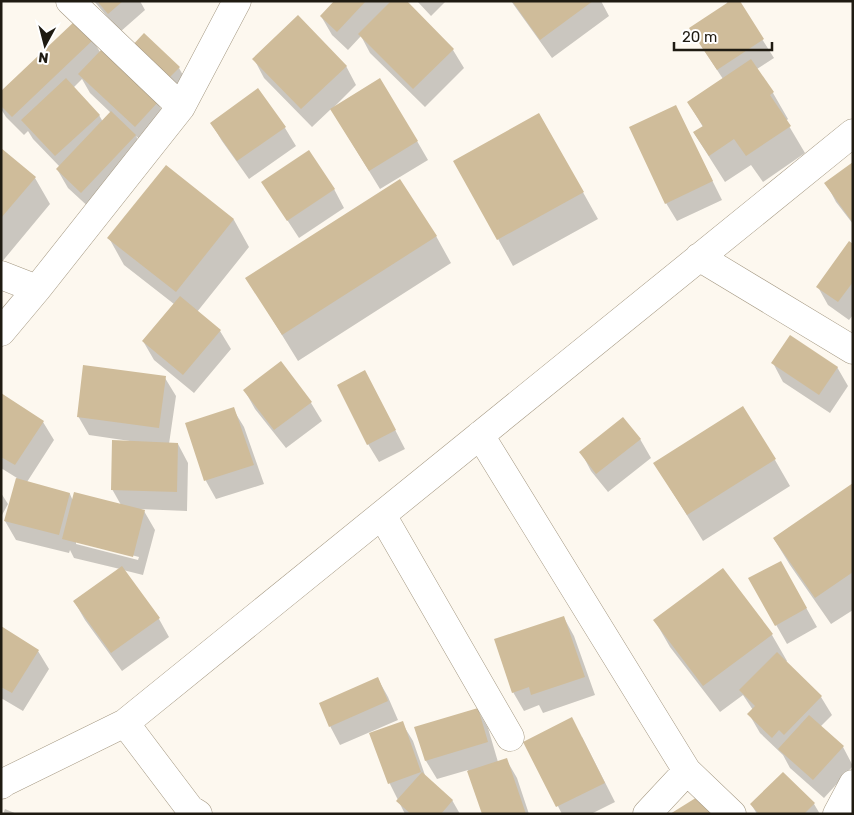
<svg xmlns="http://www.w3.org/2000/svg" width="854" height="815" font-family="Rubik,sans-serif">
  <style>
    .shadow { fill: #0003; fill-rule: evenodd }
    .building { fill: #cfbc9a }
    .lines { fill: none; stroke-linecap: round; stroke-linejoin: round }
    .minor-casing { stroke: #a49882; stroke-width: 29 }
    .minor { stroke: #fff; stroke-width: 28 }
  </style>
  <rect width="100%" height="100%" fill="#fdf8ef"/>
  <!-- shadow -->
  <path class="shadow" d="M94 1H140L145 10 120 32Z
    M336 1H405L453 50 464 68 425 107 370 53 361 36 348 50 332 35 321 16Z
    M417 1H446L431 16Z
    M511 1H601L609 16 552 58Z
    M726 1H738L774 58 757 69 773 93 788 119 786 121 805 153 763 182 751 165 725 182 694 133 703 127 688 102 723 79 702 47 728 4Z
    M93 40 100 52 157 102 168 121 146 145 136 136 146 154 93 211 68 188 57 169 60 167 33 139 28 131 24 135 6 117 1 109V93ZM82 79 90 93 111 113 103 122 99 115 73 88Z
    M135 58 179 68 184 77 170 91Z
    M254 59 346 66 356 85 333 108 417 141 428 160 380 189 331 109 312 127 264 78Z
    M258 90 285 128 296 146 249 179 222 141 211 123Z
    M675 106 722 200 677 221 666 203Z
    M539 114 598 219 513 266 498 239Z
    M1 150 35 178 50 204 1 263Z
    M853 164V224L836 202 826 183Z
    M166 167 234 220 249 247 197 312 220 331 231 349 194 393 154 360 143 341 174 304 124 265 109 238Z
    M263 183 334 189 344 208 299 238Z
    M436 236 451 263 298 361 247 278Z
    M853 246V315L849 320 828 305 818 287Z
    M280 363 311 403 322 421 286 448 255 409 245 391Z
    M773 363 837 367 848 386 830 413 783 382Z
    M165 378 176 396 169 444H178L188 463 187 511 139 509 144 511 155 530 143 575 123 570 159 619 169 637 122 671 85 620 74 601 120 569 74 558 70 550 69 553 16 540 5 521 17 478 1 468V395L43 422 54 440 27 482 70 494 73 501 121 505 112 489 130 441 89 435 78 416ZM76 541 139 557 138 560 76 544Z
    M375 391 405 449 379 462 368 444Z
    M233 409 244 427 264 484 216 499 206 481 187 424Z
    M640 439 651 458 608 492 591 471 581 452Z
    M775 460 790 486 703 541 655 464Z
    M853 484V610L831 624 790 565 774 539Z
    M1 493 8 504 1 517Z
    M750 579 791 581 817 627 787 644Z
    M564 618 574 636 595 695 543 713 539 705 524 711 513 692Z
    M655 621 772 635 787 661 786 662 821 697 832 715 820 727 843 747 853 766 824 798 790 768 783 755 760 733 749 714 753 710 743 695 720 712 670 647Z
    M1 628 38 651 49 669 23 711 1 698Z
    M378 679 388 697 398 720 340 745 330 726Z
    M477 709 488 728 498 762 506 759 517 778 529 814H483L468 770 437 779 426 761 416 728Z
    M402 723 413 741 426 778 452 800 460 814H405L390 784 371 734Z
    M582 737 615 802 591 814H562L525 742Z
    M783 773 814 804 820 814H757L751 804Z
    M5 809 17 814H3Z"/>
  <!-- building -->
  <path class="building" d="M97 1H123L108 14Z
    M334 1H366L337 32 320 16Z
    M391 1H407L454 49 413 89 358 34Z
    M512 1H593L540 40Z
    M730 1H740L764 39 717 70 689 28Z
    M298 15 347 66 301 109 252 59Z
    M76 20 94 39 12 117 1 106V91Z
    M144 33 180 67 164 83 129 49Z
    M102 49 158 102 135 127 78 74Z
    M751 59 774 92 770 95 791 126 746 156 734 139 709 156 693 132 703 126 687 102Z
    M66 78 100 115 55 156 21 120Z
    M380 78 418 141 369 171 330 109Z
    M258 88 286 127 237 161 210 123Z
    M676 105 713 181 665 204 629 127Z
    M111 111 136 135 81 193 56 169Z
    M539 113 584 192 497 240 453 161Z
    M1 148 36 177 1 218Z
    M309 150 335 189 287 221 261 182Z
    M853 162V223L824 183Z
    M166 165 234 219 176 292 107 238Z
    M400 179 437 236 282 335 245 278Z
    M849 241 853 244V282L838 302 816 287Z
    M180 296 221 330 183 375 142 341Z
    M790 335 838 367 819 395 771 363Z
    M281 361 312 402 274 430 243 390Z
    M83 365 166 376 159 428 77 417Z
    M365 370 396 430 367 445 337 385Z
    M1 393 44 421 15 465 1 457Z
    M743 406 776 459 687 515 653 463Z
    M234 407 254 465 204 481 185 423Z
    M623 417 641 439 596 474 579 452Z
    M112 440 178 443 177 492 111 490Z
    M16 478 70 493 59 535 4 521Z
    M853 483V572L815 598 773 538Z
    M74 492 145 510 133 557 62 539Z
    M781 561 807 608 775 626 748 578Z
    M122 566 160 618 111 653 73 601Z
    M723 568 773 634 703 686 653 620Z
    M564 616 585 677 531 695 529 687 512 693 494 639Z
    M1 626 39 650 12 693 1 687Z
    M777 652 822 696 784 735 779 730 772 738 747 714 755 706 739 690Z
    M378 677 388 701 329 727 319 703Z
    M478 708 488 742 425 761 414 727Z
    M809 715 844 746 813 780 778 749Z
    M572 717 605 783 556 807 523 742Z
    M403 721 421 772 388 784 369 733Z
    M507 758 526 814H482L467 771Z
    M422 772 453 800 441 814H411L396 801Z
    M783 772 815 803 804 814H759L750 804Z
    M702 794 714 814H670Z"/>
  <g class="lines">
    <defs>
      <path id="minor" d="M70 1 181 107
        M699 257 853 350
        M1 275 37 289 1 332
        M37 289 181 107 237 1
        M480 435 687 771 732 814
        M382 515 510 737
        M125 723 190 809 198 814
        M1 785 5 782 125 723 853 133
        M647 814 687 771
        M837 814 853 784"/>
    </defs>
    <!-- minor casing -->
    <use href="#minor" class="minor-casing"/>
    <!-- minor -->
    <use href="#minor" class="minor"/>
  </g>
  <!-- border -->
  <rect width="854" height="815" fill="none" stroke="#1f1b12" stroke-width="5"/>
  <!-- north arrow -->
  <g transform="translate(45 45) rotate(187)" stroke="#ffffff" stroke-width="4" paint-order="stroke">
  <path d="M0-4L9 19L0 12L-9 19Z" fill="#1f1b12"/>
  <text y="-8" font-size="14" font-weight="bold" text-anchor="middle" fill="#1f1b12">N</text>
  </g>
  <!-- scale -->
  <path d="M674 42v8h98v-8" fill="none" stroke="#1f1b12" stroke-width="2.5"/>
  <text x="682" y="42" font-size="15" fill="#1f1b12" stroke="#ffffff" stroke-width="4" paint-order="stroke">20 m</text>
</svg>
